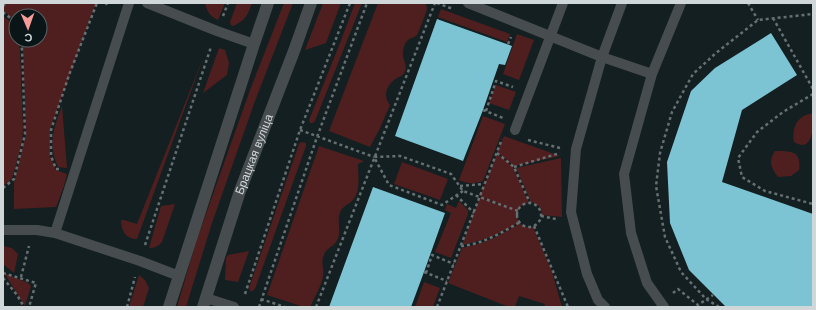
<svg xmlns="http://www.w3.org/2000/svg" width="816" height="310" font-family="Helvetica,sans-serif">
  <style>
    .green { fill: #4f1f1f }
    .building { fill: #7cc4d3 }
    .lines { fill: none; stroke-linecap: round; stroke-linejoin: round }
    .path { stroke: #667072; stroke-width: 2.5; stroke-dasharray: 3 3; stroke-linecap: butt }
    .service { stroke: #474d4e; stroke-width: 10 }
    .tertiary { stroke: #474d4e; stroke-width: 12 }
    .labels { text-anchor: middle; stroke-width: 4; stroke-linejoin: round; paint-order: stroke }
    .street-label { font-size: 12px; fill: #cfd7d9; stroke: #0a1518 }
  </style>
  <rect width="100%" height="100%" fill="#131f21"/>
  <!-- green -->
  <path class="green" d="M8 3H96L50 129V156L56 170 67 174 64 186 56 207 14 209V183L26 134 23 48 20 40H40V16H16V25L14 20 3 10V7Z
    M205 3H225L218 20C210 16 207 12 205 3Z
    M237 3H252C247 16 246 20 233 26L231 25 230 22Z
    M284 3H293L255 101 212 223 186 307H177L197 239 250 90Z
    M323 3H341L326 43 305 50Z
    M355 3H362L315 121 313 123H310L309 120 340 43Z
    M378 3H426C426 5 427 7 427 9 427 11 418 34 417 35 411 40 408 36 404 47 400 58 408 63 405 71 403 77 399 76 394 80 386 87 383 96 390 105L380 128 370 147 329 131Z
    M441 9 510 34 507 42 438 17Z
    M3 16 12 23 16 40H17L20 49 23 128 22 142 12 179 3 186Z
    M517 34 534 40 519 80 503 74Z
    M219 48 225 50 229 63 227 75 203 93Z
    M205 53 137 239C126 239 121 231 121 220H124L137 224Z
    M496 85 516 92 509 110 489 103Z
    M62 106 67 168 58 167C47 144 54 127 62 106Z
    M813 113C813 125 814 154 794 142 791 127 798 115 813 113Z
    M483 116 505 124 483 181C474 184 468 184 459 180Z
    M504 136 560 156 514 166 497 152Z
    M301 142 306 143V146L255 289 251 292 249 288 299 144Z
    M319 146 364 161 358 164C358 175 361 191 353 200 348 205 342 206 340 213 336 223 343 232 336 242 333 247 326 248 324 255 320 264 325 269 323 276 322 285 314 298 310 307H304L267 295Z
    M775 151C791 151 802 151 799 170L791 176 778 177C771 168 768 161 775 151Z
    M497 153 513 167 529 203C519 204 515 213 519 222 501 234 483 241 462 245L480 197 512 209 480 196Z
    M561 158 562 217 542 215C542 208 539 204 531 202L516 168Z
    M402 162 448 179 440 200 394 184Z
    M459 201 468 210V214L451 258 435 252 451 213 445 210 447 204 456 208Z
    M175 204 162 242C158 246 155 248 149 248L161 206Z
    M520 223C524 227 528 228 533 227L552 272 562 307H544L545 304 519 296 515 307H509L448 283 462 248C484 244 502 235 520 223Z
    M3 246 12 248 18 254 14 273 3 264Z
    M249 251 238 282 225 280 226 258 228 255Z
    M4 273 28 283 31 286 25 306Z
    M139 275 145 280 149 288 143 307H129Z
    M424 282 440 288 433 307H415Z"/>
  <!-- building -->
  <path class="building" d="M437 19 512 46 505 65 499 64 483 110 463 161 395 136Z
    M771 33 797 75 742 110 722 182 813 214V307H726L689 270 670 223 667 162 691 91 715 68Z
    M373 187 445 213 424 272 411 307H329Z"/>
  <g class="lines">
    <!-- path -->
    <path class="path" d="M105 3 110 6
      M437 3 453 9
      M748 3 758 20
      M3 6 6 3
      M3 12 14 21 16 28
      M223 16 228 3
      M773 18 813 89
      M508 44 511 37
      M813 94 783 112 757 132 738 158 742 177 765 191 813 204
      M483 110 503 118
      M486 111 496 81 513 87
      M300 130 374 157
      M528 140 560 148
      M497 153 514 167 530 203
      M514 167 560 153
      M59 169H56L51 156V130L69 75 97 3
      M460 186 484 184
      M3 188 14 179 25 134 22 49 19 40
      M463 191 442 205 389 185 374 157 400 156 451 174 463 191 518 211
      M456 195 474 213
      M517 215a12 12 0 1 1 24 0a12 12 0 1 1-24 0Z
      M541 216 556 219
      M534 226 568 307
      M145 245 211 47
      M461 246C483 244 501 233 520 222
      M424 272 447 281
      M3 273 36 283 29 307
      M426 273 432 255 454 264
      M21 277 29 246
      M3 278 17 295 24 307
      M673 293 678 289 698 305 713 295
      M245 294 300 130 350 3
      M261 299 285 307
      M127 307 135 277
      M259 307 317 137 367 3
      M316 307 435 3
      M437 307 502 139
      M719 307 706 299 681 272 665 237 656 186 660 153 672 112 693 74 716 53 758 20 813 14"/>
    <!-- service -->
    <path class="service" d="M147 3 217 31 254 44
      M468 3 602 57 576 149 571 212 587 274 598 300 605 307
      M622 3 602 57 652 74
      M515 130 563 3
      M3 230H37L55 233 140 261 179 276
      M55 233 129 3
      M206 298 234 307
      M664 307 647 283 631 233 624 174 652 74 681 3"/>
    <!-- tertiary -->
    <g class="tertiary">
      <path d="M169 307 254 44 268 3"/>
      <path id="s1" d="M203 307 240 191 294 51 311 3"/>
    </g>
  </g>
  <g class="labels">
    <!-- street labels -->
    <g class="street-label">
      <text dy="4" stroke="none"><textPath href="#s1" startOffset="161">Брацкая вуліца</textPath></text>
    </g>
  </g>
  <!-- border -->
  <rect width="816" height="310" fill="none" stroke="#cfd7d9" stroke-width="8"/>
  <!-- north arrow -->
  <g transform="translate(28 28) rotate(178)"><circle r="19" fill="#0a1518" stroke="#596365"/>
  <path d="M0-3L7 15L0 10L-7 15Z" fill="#f59b98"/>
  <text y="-6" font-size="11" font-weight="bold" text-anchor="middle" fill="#cfd7d9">С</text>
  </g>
</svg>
